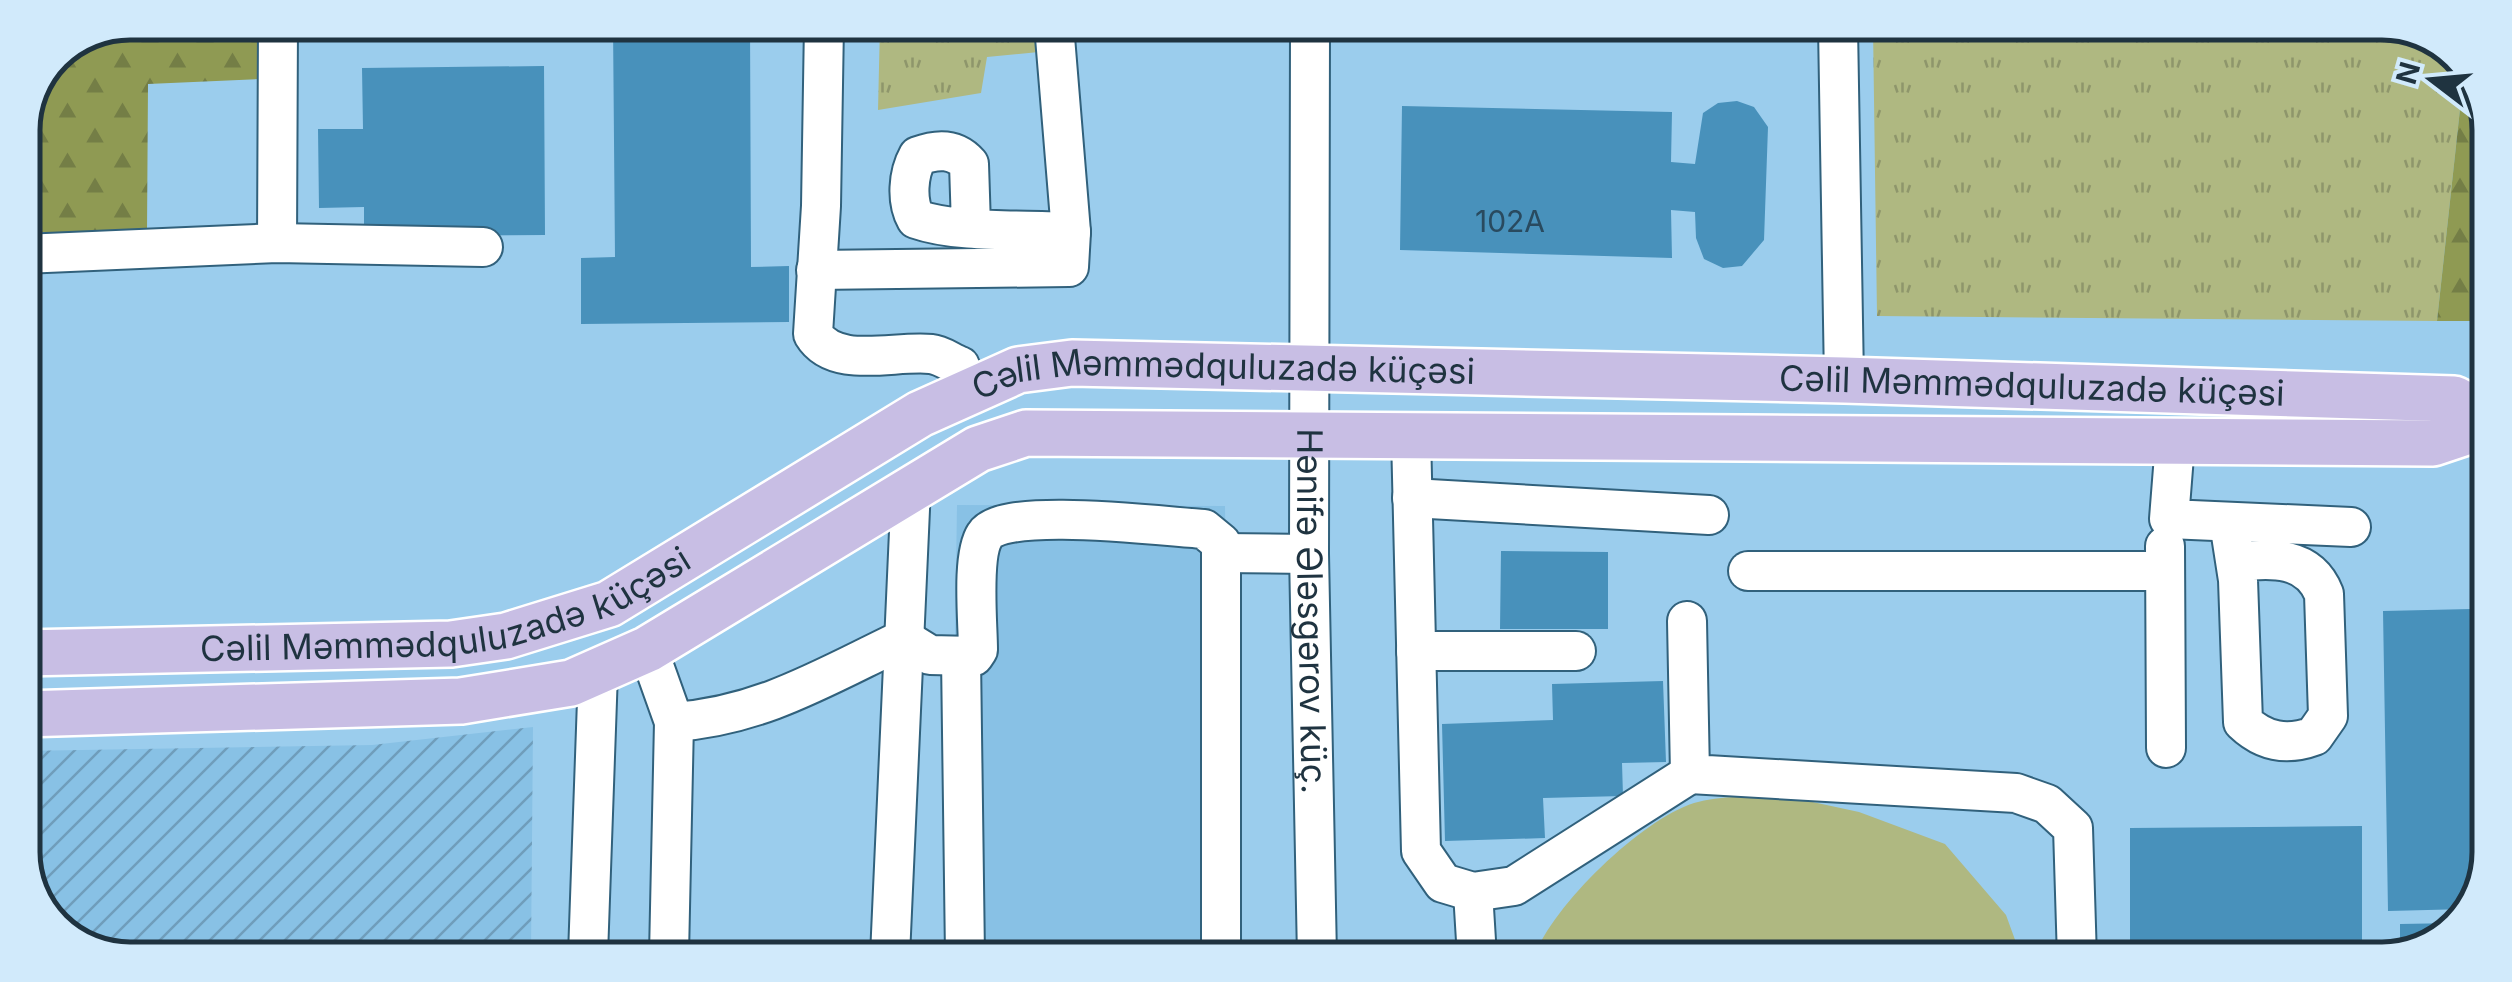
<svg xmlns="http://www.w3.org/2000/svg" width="2512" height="982" font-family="Inter,sans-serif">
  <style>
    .built { fill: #88c1e5 }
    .industrial { fill: url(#industrial-furrows) }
    .grass { fill: url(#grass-tufts) }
    .forest { fill: url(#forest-firs) }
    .park { fill: #afb881 }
    .building { fill: #4891bb }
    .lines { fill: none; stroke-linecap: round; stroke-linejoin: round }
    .minor-casing { stroke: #31617c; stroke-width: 42 }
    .major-casing { stroke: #fff; stroke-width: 50 }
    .minor { stroke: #fff; stroke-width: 38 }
    .major { stroke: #c8bee4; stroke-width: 45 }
    .labels { text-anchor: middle; stroke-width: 8; stroke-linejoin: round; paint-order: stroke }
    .number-label { font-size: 30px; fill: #294a5f }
    .street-label { font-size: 35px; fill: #1f3340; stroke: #d1eafb }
    .rim { fill: none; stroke: #1f3340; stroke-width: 5 }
  </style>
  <defs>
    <pattern id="industrial-furrows" width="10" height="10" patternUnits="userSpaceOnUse" patternTransform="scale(2.5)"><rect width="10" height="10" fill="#88c1e5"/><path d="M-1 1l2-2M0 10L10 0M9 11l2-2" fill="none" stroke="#6f9dbb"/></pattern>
    <pattern id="grass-tufts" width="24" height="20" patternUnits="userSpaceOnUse" patternTransform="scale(2.5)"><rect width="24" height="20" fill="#afb881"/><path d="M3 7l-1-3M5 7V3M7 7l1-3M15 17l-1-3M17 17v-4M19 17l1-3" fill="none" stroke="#8e966b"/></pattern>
    <pattern id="forest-firs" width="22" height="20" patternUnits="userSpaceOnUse" patternTransform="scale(2.5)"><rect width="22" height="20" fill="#8f9a53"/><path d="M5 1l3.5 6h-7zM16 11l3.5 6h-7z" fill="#747e46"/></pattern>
  </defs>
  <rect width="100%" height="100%" fill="#9bcded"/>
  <!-- built -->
  <path class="built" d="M957 505 1225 506 1231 957 950 956Z"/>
  <!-- industrial -->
  <path class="industrial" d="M533 727 531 955 95 954 44 917 23 859V751L372 745Z"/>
  <!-- grass -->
  <path class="grass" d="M880 24 1038 25 1039 52 987 57 981 93 878 110Z
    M1873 27 2417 28 2465 63 2437 321 1877 316Z"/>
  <!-- forest -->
  <path class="forest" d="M130 23H260L261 79 148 84 147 232H23V124L54 54Z
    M2465 63 2489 123 2488 321H2437Z"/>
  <!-- park -->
  <path class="park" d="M1780 795 1859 812 1945 844 2006 915 2022 959 1534 957C1553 905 1641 820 1694 803 1720 795 1753 797 1780 795Z"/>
  <!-- building -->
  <path class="building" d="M613 24H750L751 267 789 266V322L581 324V258L615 257Z
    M544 66 545 235 364 236V207L319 208 318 129H363L362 68Z
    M1737 101 1754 107 1768 127 1764 240 1742 266 1723 268 1704 259 1696 238 1695 212 1671 210 1672 258 1400 250 1402 106 1672 112 1671 162 1695 164 1703 113 1718 103Z
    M1501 551 1608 552V629H1500Z
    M2471 609 2476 897 2467 909 2388 911 2383 611Z
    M1663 681 1666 762 1622 763 1623 796 1543 798 1545 838 1445 841 1442 724 1553 720 1552 684Z
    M2362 826V959H2130V828Z
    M2456 923 2442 941 2400 954V924Z"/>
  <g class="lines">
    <defs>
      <g id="minor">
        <path d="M824 24 821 206 813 334C835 370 894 350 931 354 941 355 950 362 960 366L969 391"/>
        <path id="s1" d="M1310 26 1309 554 1317 957"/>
        <path d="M1838 27 1844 380"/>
        <path d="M971 226 969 164C955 148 937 149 918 156 908 174 906 201 916 219 959 234 1025 229 1071 232"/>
        <path d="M277 243 278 23"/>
        <path d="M23 254 277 243 483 247"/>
        <path d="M816 270 1069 267 1071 232 1054 25"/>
        <path d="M1411 435 1421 851 1443 883 1473 892 1514 886 1690 774"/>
        <path d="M2175 443 2169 519 2351 527"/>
        <path d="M1412 498 1709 515"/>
        <path d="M2229 522 2238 580 2243 722C2264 742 2287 746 2314 736L2328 716 2324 594C2309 556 2272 558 2236 562"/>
        <path d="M2165 546 2166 748"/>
        <path d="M1221 553 1309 554"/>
        <path d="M1748 571H2164"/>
        <path d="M1687 621 1690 774 2016 793 2047 804 2073 828 2077 959"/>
        <path d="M648 649 674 722 669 955"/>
        <path d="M1416 651H1576"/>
        <path d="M961 657 965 956"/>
        <path d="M674 722C762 716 826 676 904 639L930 655 974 656 978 650C978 623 971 556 985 535 1002 506 1167 527 1204 529L1221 543V956"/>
        <path d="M1473 892 1477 957"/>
        <path d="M588 955 598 672"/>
        <path d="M890 956 911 487"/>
      </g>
      <g id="major">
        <path id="s2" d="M23 653 451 644 506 636 609 604 920 414 1018 370 1072 363 1844 380 2454 399 2487 416"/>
        <path d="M23 714 461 701 571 683 648 649 978 449 1026 433 2433 443 2487 425"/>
      </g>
    </defs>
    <!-- minor casing -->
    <use href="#minor" class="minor-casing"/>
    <!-- major casing -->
    <use href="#major" class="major-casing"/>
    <!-- minor -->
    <use href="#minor" class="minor"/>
    <!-- major -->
    <use href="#major" class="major"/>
  </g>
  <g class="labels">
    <!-- number labels -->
    <g class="number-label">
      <text x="1510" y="232">102A</text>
    </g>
    <!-- street labels -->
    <g class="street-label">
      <text dy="12" stroke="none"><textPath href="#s2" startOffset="1268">Cəlil Məmmədquluzadə küçəsi</textPath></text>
      <text dy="12" stroke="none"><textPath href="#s2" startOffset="2078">Cəlil Məmmədquluzadə küçəsi</textPath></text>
      <text dy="12" stroke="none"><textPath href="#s2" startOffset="430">Cəlil Məmmədquluzadə küçəsi</textPath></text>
      <text dy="12" stroke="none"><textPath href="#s1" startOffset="585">Hənifə Ələsgərov küç.</textPath></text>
    </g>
  </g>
  <!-- crop -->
  <path d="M0 0H2512V982H0ZM130 40H2382A90 90 0 0 1 2472 130V852A90 90 0 0 1 2382 942H130A90 90 0 0 1 40 852V130A90 90 0 0 1 130 40Z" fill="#d1eafb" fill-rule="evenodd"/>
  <path class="rim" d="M130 40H2382A90 90 0 0 1 2472 130V852A90 90 0 0 1 2382 942H130A90 90 0 0 1 40 852V130A90 90 0 0 1 130 40Z"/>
  <!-- north arrow -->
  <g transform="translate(2432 80) rotate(286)" stroke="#d1eafb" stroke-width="8" paint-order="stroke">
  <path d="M0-8L18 38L0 25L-18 38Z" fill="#1f3340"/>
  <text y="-15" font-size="28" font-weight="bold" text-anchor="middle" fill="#1f3340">N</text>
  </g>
</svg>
